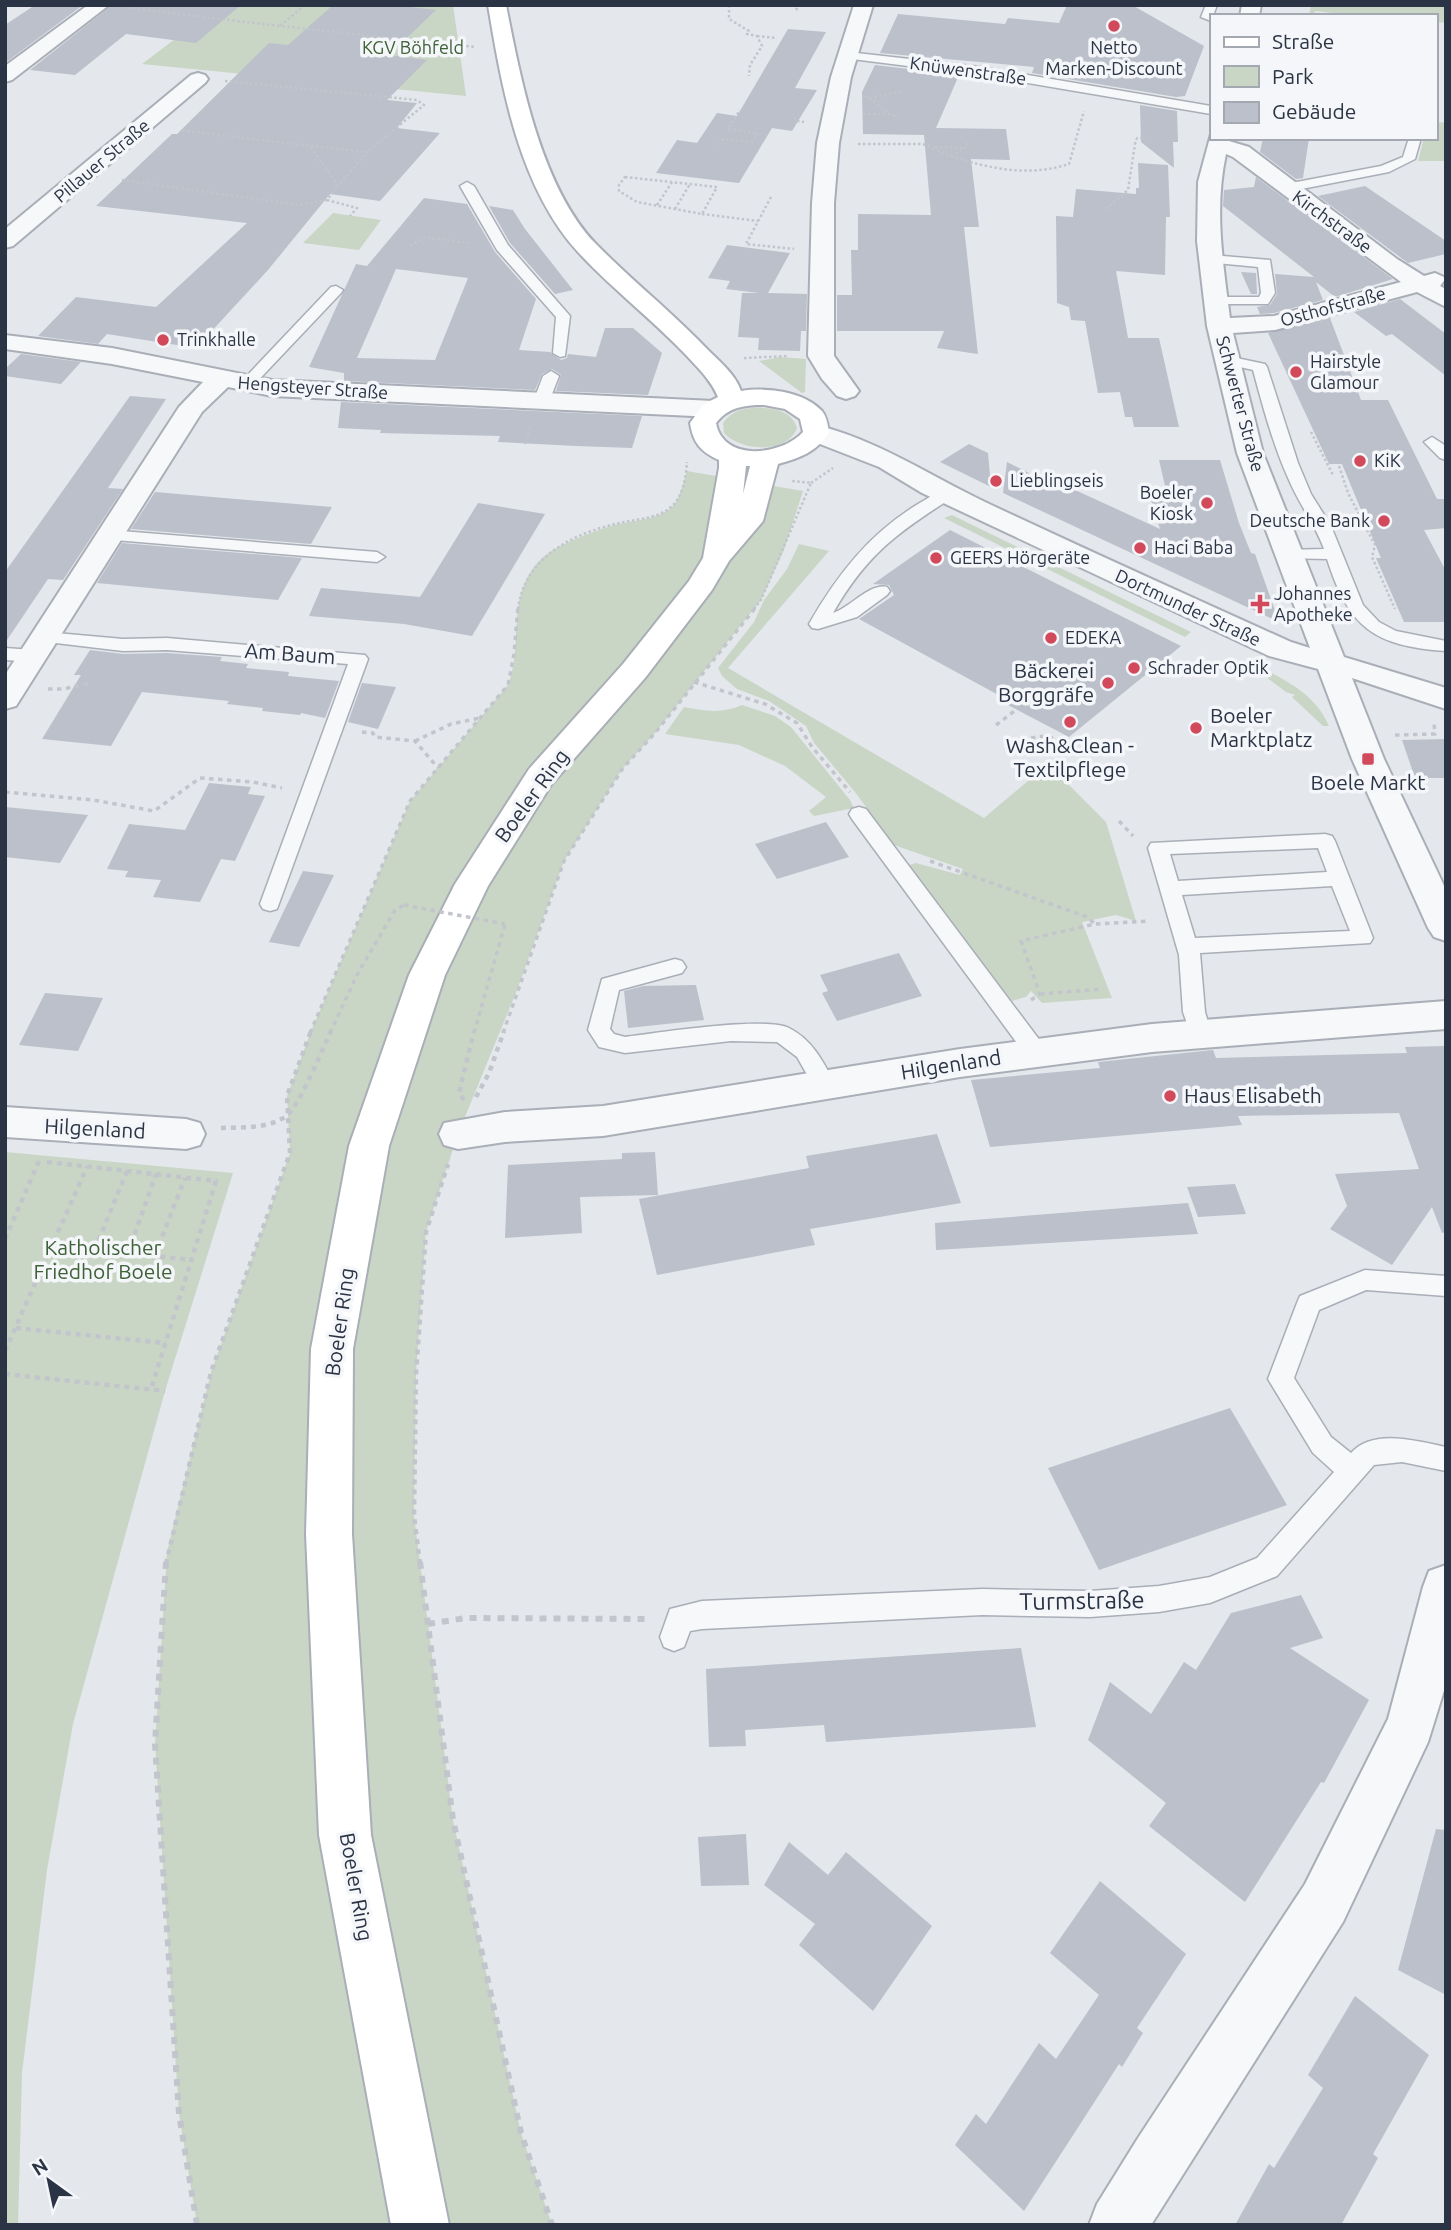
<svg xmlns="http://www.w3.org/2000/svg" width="1451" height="2230" font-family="Ubuntu,sans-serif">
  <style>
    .green { fill: #c9d6c5 }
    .building { fill: #bbc0ca; fill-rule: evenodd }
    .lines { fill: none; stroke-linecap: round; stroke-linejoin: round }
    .service-casing { stroke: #a9aeb7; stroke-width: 3 }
    .minor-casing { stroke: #a9aeb7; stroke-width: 4 }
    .secondary-casing { stroke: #a9aeb7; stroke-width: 4 }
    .path-far3 { stroke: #c2c5cb; stroke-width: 2.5; stroke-dasharray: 2.5 2.5; stroke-linecap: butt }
    .path-far2 { stroke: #c2c5cb; stroke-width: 3.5; stroke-dasharray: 4.5 4.5; stroke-linecap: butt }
    .path-far1 { stroke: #c2c5cb; stroke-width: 4.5; stroke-dasharray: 5 5; stroke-linecap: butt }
    .path { stroke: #c2c5cb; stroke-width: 6; stroke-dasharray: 7 7; stroke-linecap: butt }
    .service { fill: #f7f8fa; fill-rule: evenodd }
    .minor { fill: #f7f8fa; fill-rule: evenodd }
    .secondary { fill: #fff; fill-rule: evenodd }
    .path-bridge { stroke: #c2c5cb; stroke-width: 3.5; stroke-dasharray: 4.5 4.5; stroke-linecap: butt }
    .poi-dot { fill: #d1495b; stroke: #f4f6f9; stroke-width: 2.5 }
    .labels { text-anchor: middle; stroke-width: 7; stroke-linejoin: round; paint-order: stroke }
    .far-park-label { font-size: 18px; fill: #3f6138; stroke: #f4f6f9 }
    .far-poi-label { font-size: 18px; fill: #2b3445; stroke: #f4f6f9; text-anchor: start }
    .far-street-label { font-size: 18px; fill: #2b3445; stroke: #f4f6f9 }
    .street-label { font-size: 21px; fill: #2b3445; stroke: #f4f6f9 }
    .poi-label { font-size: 21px; fill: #2b3445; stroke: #f4f6f9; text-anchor: start }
    .park-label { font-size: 21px; fill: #3f6138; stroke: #f4f6f9 }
    .near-street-label { font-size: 24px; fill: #2b3445; stroke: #f4f6f9 }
  </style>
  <rect width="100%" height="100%" fill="#e4e7ec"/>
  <!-- green -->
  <path class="green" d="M220 5H453L466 96 142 64Z
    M1311 5H1446V23L1435 22V16H1360L1315 11 1314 16H1309Z
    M1446 122V161H1418L1424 138H1435V123Z
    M333 213 381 220 359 250 303 243Z
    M780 357 806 359 805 392 802 393 759 361Z
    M764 408C778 409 793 413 797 428 787 455 740 451 724 433L723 423C733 409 748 407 764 408Z
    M687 471 803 491 784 550 761 600 655 733 623 768 564 861 517 990 458 1134 426 1232 416 1374 414 1516 428 1624 453 1820 521 2133 552 2225H197L179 2114 155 1744 167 1552 211 1372 290 1153 287 1096 311 1031 410 801 508 685C524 647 505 598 539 561 553 546 591 532 611 526 630 520 664 521 676 502 681 493 684 481 687 471Z
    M952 515 1191 632 1185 637 944 518Z
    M799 544 829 551 728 668 984 818 1054 759 1078 772 1067 783 1106 822 1136 921 1116 915 1082 922 1112 998 1042 1003 1031 991 1026 997 1012 1001 973 954 906 866 916 863 960 875 963 869 894 845 855 792 814 743 806 726 769 701 737 689 722 676 718 668 754 622 764 600 787 569Z
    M1251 662C1283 680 1313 690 1329 726H1323L1292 697 1295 695 1286 692 1249 664Z
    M742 705 775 716 791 727 850 800 854 808 814 816 809 811 826 797 785 766 739 745 665 734 684 707C706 711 721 714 742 705Z
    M5 1152 233 1173 165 1391 73 1724 47 1870 22 2073 18 2225H5Z"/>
  <!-- building -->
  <path class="building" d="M35 5H83L5 63V25Z
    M112 5H241L196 43 126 34 75 75 30 70Z
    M333 5H393L436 10 389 55 427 60 387 100 417 103 397 128 440 133 380 201 330 194 268 270 196 348 107 334 98 344 38 336 76 297 156 307 247 223 96 206 172 134H177L269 43 288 45Z
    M1067 5H1132L1204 46 1185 96 1176 97 1032 73 1034 67 880 53 898 14 1005 24 1008 18 1059 23Z
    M788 29 826 32 795 88 817 90 792 131 772 128 739 183 656 173 677 140 697 143 717 113 737 116Z
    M875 65 959 75 936 128 1006 129 1010 160 971 159 979 227H964L978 354 937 348 944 331H837V295H852L851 250H858V214L931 215 924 135 863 134 862 92Z
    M1140 105 1177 111 1178 142H1173L1174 168 1141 142Z
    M1263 138H1309L1303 178 1296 179 1260 152Z
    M1138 163 1168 165 1170 217H1166L1165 275 1116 271 1128 338H1159L1179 427H1134L1132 417H1125L1120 392 1098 393 1085 321 1071 320 1069 307 1057 303 1056 216 1073 217 1076 189 1136 194V188H1139Z
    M1256 177 1393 279 1335 297 1316 282 1323 300 1274 313 1260 314 1257 307 1270 305 1277 294 1275 274 1314 277 1223 206 1224 190 1254 187Z
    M1365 186 1446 241V254L1408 263 1318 196Z
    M424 198 467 204 495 252 536 299 519 350 550 352 561 360 567 358 568 354 596 357 605 328H633L662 353 648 395 556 391 561 375 552 369 542 374 535 390 344 381V373L309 367 356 264 367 266ZM396 269 468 278 435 360 357 358Z
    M489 206 513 210 525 229 573 290 555 294 510 243Z
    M727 245 790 253 768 293 807 294 806 331H801L800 351 758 350 759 338 738 337 742 293H759L726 289 730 281 708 278Z
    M1241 272 1256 273 1257 294H1251Z
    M1400 299 1446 334V376L1392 334 1386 336 1354 312Z
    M1330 318 1361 400H1388L1437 499H1446V528L1424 530 1446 571V622H1404L1376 558H1381L1342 464H1329L1268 333Z
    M21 354 81 362 61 384 5 376V369Z
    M130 396 166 399 108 488 123 489 63 580 48 579 5 643V572Z
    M341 402 642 416 632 448 576 446 498 442 500 436 380 433 381 430 338 428Z
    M969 444 988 453 991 487 940 462Z
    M1159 460H1220L1239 523 1251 553 1255 554 1279 622 1003 493 1007 462 1045 481 1049 478 1160 529 1148 490H1166Z
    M155 492 260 501 332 507 311 544 131 529Z
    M478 503 545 514 472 636 404 624 309 616 321 588 420 597Z
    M950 530 1147 629 1181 646 1069 737 1008 705 1013 703 859 619 894 595 889 585 873 584Z
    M122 543 302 558 278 600 97 583Z
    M90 650 123 654 167 653 222 657 220 661 248 664 246 668 289 672 288 676 339 681 325 718 301 713 300 715 262 711 263 708 227 704 229 701 142 692 111 746 42 739 81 675H74Z
    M362 683 396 687 378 729 348 722Z
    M1446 739V778H1415L1402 740Z
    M209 783 251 787 248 794 265 796 235 861 221 859 200 902 153 897 161 880 125 877 128 871 107 869 129 824 185 830Z
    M5 807 88 815 60 863 5 857Z
    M826 822 849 857 777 879 755 844Z
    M303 871 334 875 299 947 269 942Z
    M899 953 922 996 837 1021 822 993 828 991 820 975Z
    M696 985 704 1020 628 1028 624 991 643 986Z
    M45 993 103 998 78 1051 19 1045Z
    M1446 1046V1232L1442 1233 1432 1207 1392 1265 1330 1229 1347 1206 1335 1174 1419 1169 1399 1113 1238 1116 1242 1125 990 1147 971 1080 1100 1068 1098 1062 1213 1050 1216 1058 1407 1053 1405 1047Z
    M937 1134 961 1203 810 1229 815 1245 657 1275 639 1199 809 1168 806 1156Z
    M655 1152 658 1195 580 1197 582 1233 505 1238 508 1165 622 1159V1153Z
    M1235 1184 1246 1214 1198 1217 1187 1187Z
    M1188 1203 1198 1234 936 1250 935 1223Z
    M1230 1408 1287 1505 1099 1570 1048 1468Z
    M1301 1595 1323 1638 1290 1648 1369 1700 1324 1783 1321 1782 1245 1902 1149 1826 1166 1803 1088 1740 1110 1682 1151 1714 1184 1662 1196 1670 1231 1613Z
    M1021 1648 1036 1727 826 1742 824 1725 745 1730 746 1746 709 1747 706 1669Z
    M1436 1829 1446 1830V1995L1398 1970Z
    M746 1834 749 1885 701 1886 698 1837Z
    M789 1842 828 1875 846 1852 932 1926 873 2011 799 1945 815 1924 764 1885Z
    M1100 1881 1186 1954 1137 2028 1143 2033 1122 2067 1119 2064 1024 2211 955 2145 976 2114 986 2124 1039 2043 1056 2059 1099 1995 1050 1953Z
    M1355 1996 1429 2055 1373 2154 1378 2158 1341 2225H1235L1269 2164 1274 2168 1323 2088 1308 2075Z"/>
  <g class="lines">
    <defs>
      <path id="service" d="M1206 5H1217L1211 21 1201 17Z
        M848 52 980 67 1211 106V114L980 75 844 58 842 56Z
        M1409 138H1421L1415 159 1389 172 1286 192 1279 188 1286 184 1381 166 1403 157Z
        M467 182 474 186 508 245 570 316 565 356 560 357 553 353 556 317 497 250 460 186Z
        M1211 255 1270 260 1275 293 1268 304H1211L1209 301 1216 297H1259L1261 293 1258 267 1206 262V256Z
        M336 286 343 290 341 293 251 388H241L238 385 241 382 331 287Z
        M1227 356 1265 364 1267 367 1298 463 1311 494 1331 526 1363 605 1379 622 1396 631 1446 641V651C1374 646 1349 628 1327 559L1283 558 1281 554 1283 550 1324 549C1315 524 1299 504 1289 480 1273 445 1263 407 1253 370L1222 363 1220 360 1222 357Z
        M551 371 559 376 549 402 541 407 536 405 533 402 543 376Z
        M1432 437 1446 446V460L1440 458 1424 442Z
        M947 489 953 491 955 494 953 497C897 533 867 554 833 613 850 608 869 583 887 587L890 591 887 595 857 617 818 629 812 628 809 624C837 575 869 534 918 504 927 499 937 492 947 489Z
        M109 530 377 552 385 557 377 562 103 539 101 535Z
        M45 632 123 639 167 638 365 655 368 659 277 909 270 911 263 909 260 904 348 664 167 650 123 651 39 641 36 637 39 633Z
        M5 648 33 650 42 656 33 662 5 660Z
        M859 807 866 809 1044 1046 1047 1052 1044 1058 1036 1060 1028 1058 852 819 849 814 852 809Z
        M1325 834 1332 836 1335 841 1373 938 1370 943 1200 953 1205 1012 1211 1032 1208 1038 1200 1040 1192 1038 1183 1012 1179 955 1148 848 1151 843ZM1318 848 1327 872 1178 881 1170 854ZM1332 886 1350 931 1195 938 1182 895Z
        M675 959 682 961 686 967 682 973 619 990 610 1029 614 1034 625 1037C657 1033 764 1016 789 1028 813 1040 824 1063 836 1086L833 1092 825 1095 817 1092 797 1057 777 1042 731 1041 625 1053 599 1047 588 1030 602 979Z
        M1365 1270 1446 1276V1296L1366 1290 1319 1310 1294 1378 1331 1437 1351 1453C1373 1428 1417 1441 1446 1447V1471L1402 1462 1374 1465 1277 1576 1210 1603 1159 1612 1090 1617 982 1615 702 1629 690 1631 684 1647 674 1651 664 1647 660 1637 670 1609 702 1601 982 1589 1090 1591 1159 1586 1210 1577 1257 1558 1334 1472 1313 1453 1268 1379 1297 1303 1300 1296Z"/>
      <path id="minor" d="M88 5H109L12 80 5 82V66Z
        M854 5H873L851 77 839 143 834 203V356L859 391 855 396 846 399 837 396 822 379 808 356 812 203 817 143 831 77Z
        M1242 5H1261L1259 16H1240Z
        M198 73 205 75 208 79 205 83 13 246 5 248V229L191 75Z
        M1211 134V138H1230L1229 141 1249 147 1397 259 1424 276 1435 273 1446 278 1440 286 1446 289V307L1417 292 1275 330 1233 333 1263 453 1344 657 1446 688V709L1352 678 1384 759 1446 890V941L1434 937 1428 928 1352 759 1318 669 1269 656 922 493 879 467 807 439 803 433 807 427 816 425C877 440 929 475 985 502 1087 550 1189 596 1291 642L1310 648 1237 453 1207 326 1197 241 1198 182ZM1226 154 1233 157 1401 282 1274 316 1230 318C1223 263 1214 209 1226 154Z
        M5 335 112 348 272 380 714 401 723 403 727 409 723 415 714 417 272 396 228 387 202 412 16 706 5 709V675L179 407 203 382 112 364 5 349Z
        M1446 1001V1029L1152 1052 960 1077 603 1136 505 1142 458 1149 444 1145 439 1134 444 1123 505 1112 603 1106 960 1049 1152 1024Z
        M5 1107 186 1119 200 1123 205 1134 200 1145 186 1149 5 1137Z
        M1446 1565V1684L1428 1742 1343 1922 1151 2225H1089L1097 2204 1138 2138 1305 1884 1388 1719 1423 1587 1429 1571Z"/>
      <path id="secondary" d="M488 5H506C521 81 541 186 595 243 631 280 672 312 708 350 720 362 735 374 741 391 767 387 803 391 822 411 827 417 828 426 829 433 816 452 800 458 778 464L763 521 729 561 712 590 645 678 551 785 488 886 445 975 389 1146 353 1349 352 1534 371 1835 449 2225H391L319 1835 306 1534 311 1349 349 1146 409 975 455 884 529 769 623 664 689 581 703 558 719 468V460C701 452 693 443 690 423L704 404 718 397C711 380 698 368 686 355 652 319 611 288 578 252 519 187 502 89 488 5ZM764 405 785 409 800 419 803 432C781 456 723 462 716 423 728 407 745 405 764 405ZM746 466H750L743 494Z"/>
    </defs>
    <!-- service casing -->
    <use href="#service" class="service-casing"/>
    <!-- minor casing -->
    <use href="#minor" class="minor-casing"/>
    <!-- secondary casing -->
    <use href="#secondary" class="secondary-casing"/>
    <!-- path-far3 -->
    <path class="path-far3" d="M305 5 280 26 476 47
      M729 5V19L749 31 747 34 757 36 762 46 750 65 749 76
      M128 8 280 26
      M796 10 799 5
      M757 36 777 38
      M225 81 417 100 424 105 367 152
      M865 96 869 98 901 91
      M869 98 889 113
      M863 114H890L899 118
      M794 117 797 121 804 122
      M858 144H923L951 156 965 148 968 142
      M719 145 723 139 753 142 758 133 728 129 740 110
      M311 146 367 152 338 186
      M935 147 964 148
      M951 156C990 169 1029 177 1069 164L1084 111
      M625 177 717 187 702 214 637 202 619 191V185Z
      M122 180 299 205 327 200 338 186 310 146 180 130
      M771 197 746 244 794 249
      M327 200 357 208 350 216
      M657 205 672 182
      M675 209 690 184
      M1106 209 1128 190 1135 144 1137 138H1146
      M702 214 758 221
      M410 246 425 237 469 243
      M744 358 789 356
      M1311 432 1333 475
      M525 444 530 428
      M1339 466 1348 493 1375 545 1372 557 1395 609
      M811 483 833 468
      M518 609C525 555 576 532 624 522 640 519 658 518 671 507 683 497 686 477 687 462
      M754 609 761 600 811 483 792 481"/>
    <!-- path-far2 -->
    <path class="path-far2" d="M694 682 765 704 797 723 812 747 850 792
      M48 689H64L90 683
      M996 725 1017 709
      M362 732 373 733 375 737 415 741 438 768
      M1395 735 1435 734 1434 723
      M1022 739 1047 736 1067 744
      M415 741 451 724 480 718
      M5 792 93 800 154 811 200 778 253 782 282 788
      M1119 821 1133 836
      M930 861 1087 917 1095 924
      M1040 994 1103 989
      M1031 1000 1040 994 1021 941 1095 924 1149 921
      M310 1033 410 801 508 685 514 654 518 607
      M330 1033 357 975 395 910 404 905
      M474 1033 505 924
      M503 1033 564 861 623 768 655 733 756 607"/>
    <!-- path-far1 -->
    <path class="path-far1" d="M476 1097 489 1073 504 1031
      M464 1100 459 1093 474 1031
      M221 1128C242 1127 266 1129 285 1117 299 1108 322 1049 331 1031
      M47 1162 216 1181 151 1389
      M127 1171 95 1249 191 1260
      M5 1239 39 1161
      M128 1253 156 1174
      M155 1255 185 1178
      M16 1328 166 1343
      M5 1351 87 1167
      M5 1374 165 1391
      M166 1564 211 1372 290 1153 287 1096 311 1031
      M420 1564 414 1516 416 1374 426 1232 448 1164"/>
    <!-- path -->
    <path class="path" d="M166 1562 155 1744 179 2114 197 2225
      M420 1562 453 1820 521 2133 552 2225
      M428 1624 466 1618 647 1619"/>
    <!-- service -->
    <use href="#service" class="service"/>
    <!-- minor -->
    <use href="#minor" class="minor"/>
    <!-- secondary -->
    <use href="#secondary" class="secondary"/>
    <!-- path-bridge -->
    <path class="path-bridge" d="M404 905 505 924"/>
  </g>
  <!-- markers -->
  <g class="poi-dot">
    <circle cx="1114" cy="26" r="7"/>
    <circle cx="163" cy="340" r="7"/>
    <circle cx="1296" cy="372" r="7"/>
    <circle cx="1360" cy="461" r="7"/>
    <circle cx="996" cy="481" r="7"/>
    <circle cx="1207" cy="503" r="7"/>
    <circle cx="1384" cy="521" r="7"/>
    <circle cx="1140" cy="548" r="7"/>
    <circle cx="936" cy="558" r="7"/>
    <path d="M1256.5 593.5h7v7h7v7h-7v7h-7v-7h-7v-7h7z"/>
    <circle cx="1051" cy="638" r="7"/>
    <circle cx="1134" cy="668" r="7"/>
    <circle cx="1108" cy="683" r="7"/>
    <circle cx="1070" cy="722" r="7"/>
    <circle cx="1196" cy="728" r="7"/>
    <rect x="1361" y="752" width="14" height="14" rx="3.5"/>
    <circle cx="1170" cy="1096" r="7"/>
  </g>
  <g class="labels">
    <!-- far-park labels -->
    <g class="far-park-label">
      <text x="413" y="54">KGV Böhfeld</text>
    </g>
    <!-- far-poi labels -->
    <g class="far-poi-label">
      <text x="1114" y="54" text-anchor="middle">Netto<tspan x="1114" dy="21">Marken-Discount</tspan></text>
      <text x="177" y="346">Trinkhalle</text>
      <text x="1310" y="368">Hairstyle<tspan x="1310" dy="21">Glamour</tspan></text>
      <text x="1374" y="467">KiK</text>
      <text x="1010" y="487">Lieblingseis</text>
      <text x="1193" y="499" text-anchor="end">Boeler<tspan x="1193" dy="21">Kiosk</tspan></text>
      <text x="1370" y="527" text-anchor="end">Deutsche Bank</text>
      <text x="1154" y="554">Haci Baba</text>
      <text x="950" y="564">GEERS Hörgeräte</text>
      <text x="1274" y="600">Johannes<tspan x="1274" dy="21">Apotheke</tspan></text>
      <text x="1065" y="644">EDEKA</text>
      <text x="1148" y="674">Schrader Optik</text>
    </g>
    <!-- far-street labels -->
    <g class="far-street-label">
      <text transform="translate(968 71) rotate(8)" y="6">Knüwenstraße</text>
      <text transform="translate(102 161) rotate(-40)" y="6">Pillauer Straße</text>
      <text transform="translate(1332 222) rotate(36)" y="6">Kirchstraße</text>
      <text transform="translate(1333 307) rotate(-15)" y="6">Osthofstraße</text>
      <text transform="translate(313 388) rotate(4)" y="6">Hengsteyer Straße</text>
      <text transform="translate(1240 404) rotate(75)" y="6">Schwerter Straße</text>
      <text transform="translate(1188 608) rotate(25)" y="6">Dortmunder Straße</text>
    </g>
    <!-- street labels -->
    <g class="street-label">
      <text transform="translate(290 654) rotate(4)" y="7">Am Baum</text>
      <text transform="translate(532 796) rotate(-54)" y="7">Boeler Ring</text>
      <text transform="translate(951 1065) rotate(-9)" y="7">Hilgenland</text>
      <text transform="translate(95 1129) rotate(3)" y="7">Hilgenland</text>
      <text transform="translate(340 1322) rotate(-82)" y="7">Boeler Ring</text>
      <text transform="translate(356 1887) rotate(80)" y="7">Boeler Ring</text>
    </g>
    <!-- poi labels -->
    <g class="poi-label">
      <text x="1094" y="678" text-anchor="end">Bäckerei<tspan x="1094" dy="24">Borggräfe</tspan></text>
      <text x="1210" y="723">Boeler<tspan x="1210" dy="24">Marktplatz</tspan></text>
      <text x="1070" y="753" text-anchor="middle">Wash&amp;Clean -<tspan x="1070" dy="24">Textilpflege</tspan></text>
      <text x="1368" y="790" text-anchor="middle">Boele Markt</text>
      <text x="1184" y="1103">Haus Elisabeth</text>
    </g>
    <!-- park labels -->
    <g class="park-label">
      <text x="103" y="1255">Katholischer<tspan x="103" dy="24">Friedhof Boele</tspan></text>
    </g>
    <!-- near-street labels -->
    <g class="near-street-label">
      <text transform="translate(1082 1601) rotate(-1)" y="8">Turmstraße</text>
    </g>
  </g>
  <!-- border -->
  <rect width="1451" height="2230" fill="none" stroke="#2b3445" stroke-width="14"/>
  <!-- legend -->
  <rect x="1210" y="14" width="228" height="126" fill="#f4f6f9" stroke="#a4a8b1" stroke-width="2"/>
  <rect x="1224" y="37" width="35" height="10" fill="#ffffff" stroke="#a4a8b1" stroke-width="2"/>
  <text x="1272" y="49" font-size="21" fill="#2b3445">Straße</text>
  <rect x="1224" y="66" width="35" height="21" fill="#c9d6c5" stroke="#a4a8b1" stroke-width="2"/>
  <text x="1272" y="84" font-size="21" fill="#2b3445">Park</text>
  <rect x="1224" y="102" width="35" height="21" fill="#bbc0ca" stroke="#a4a8b1" stroke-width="2"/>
  <text x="1272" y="119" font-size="21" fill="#2b3445">Gebäude</text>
  <!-- north arrow -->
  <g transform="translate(49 2181) rotate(327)" stroke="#f4f6f9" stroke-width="5" paint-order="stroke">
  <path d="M0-5L12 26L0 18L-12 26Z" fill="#2b3445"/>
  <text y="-10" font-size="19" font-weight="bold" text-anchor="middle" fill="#2b3445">N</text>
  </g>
</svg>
